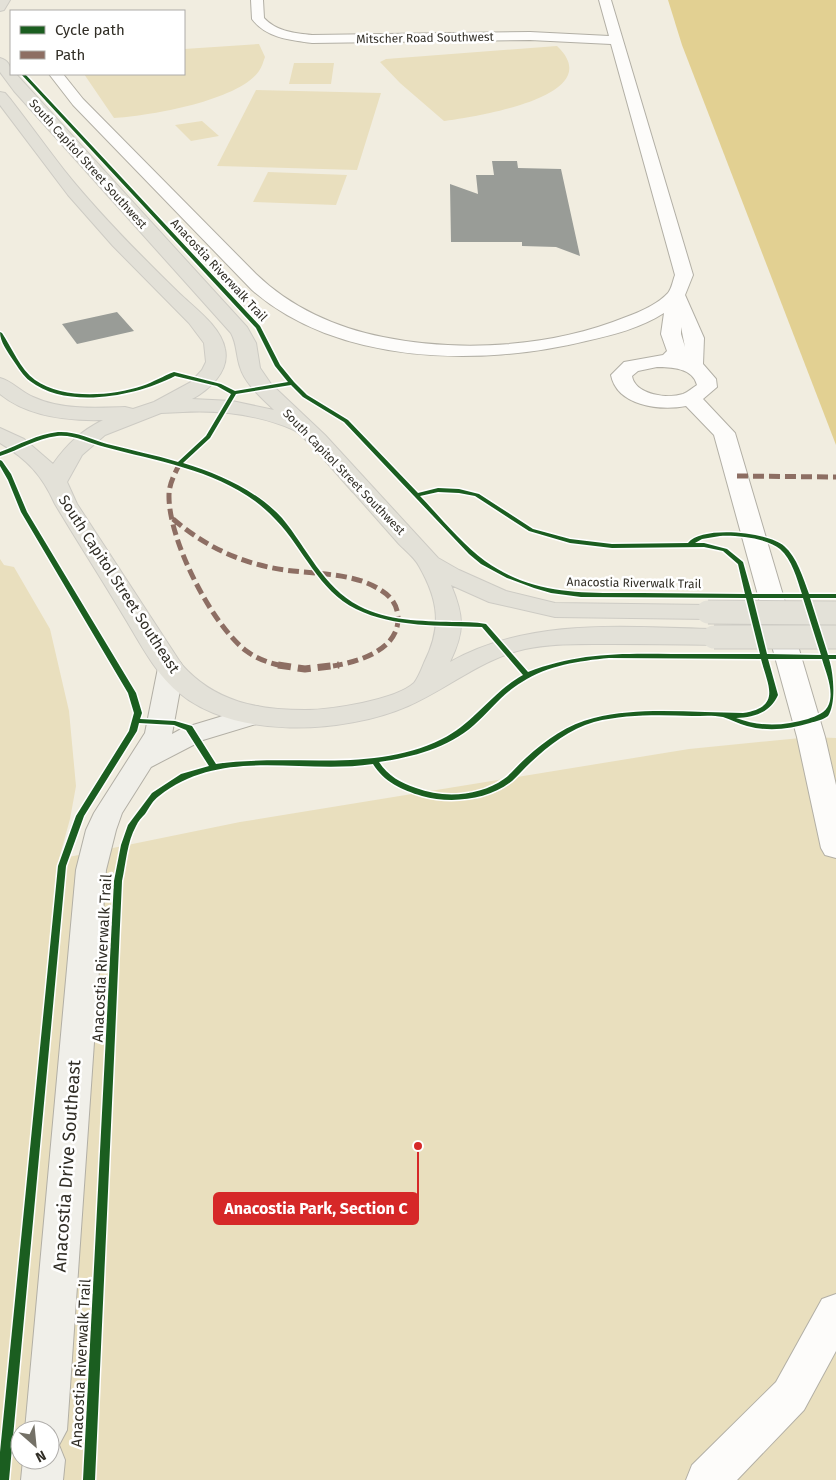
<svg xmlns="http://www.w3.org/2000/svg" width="836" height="1480" font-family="'Fira Sans',sans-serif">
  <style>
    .green { fill: #e9dfbe; fill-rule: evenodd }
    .water { fill: #e2d092 }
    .building { fill: #999c97 }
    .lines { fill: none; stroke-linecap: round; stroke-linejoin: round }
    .street-casing { stroke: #b2afa5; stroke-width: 2 }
    .secondary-casing { stroke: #b2afa5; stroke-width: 2 }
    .primary-casing { stroke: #cdcbc4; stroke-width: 2 }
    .street { fill: #fdfcfa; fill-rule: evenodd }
    .secondary { fill: #f0efe9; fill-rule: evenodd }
    .primary { fill: #e3e1d8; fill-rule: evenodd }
    .primary-bridge-casing { stroke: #cdcbc4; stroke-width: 25; stroke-linecap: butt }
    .primary-bridge { stroke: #e3e1d8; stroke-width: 23 }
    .quiet-far1 { stroke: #8d6e63; stroke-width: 5; stroke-dasharray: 11 5; stroke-linecap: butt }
    .quiet { stroke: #8d6e63; stroke-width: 7; stroke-dasharray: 13 7; stroke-linecap: butt }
    .cycleway-casing { stroke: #fff; stroke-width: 3 }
    .cycleway { fill: #1b5e20; fill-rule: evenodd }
    .labels { text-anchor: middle; stroke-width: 5; stroke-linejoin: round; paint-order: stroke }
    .far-street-label { font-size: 12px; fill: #312e26; stroke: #fff }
    .street-label { font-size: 15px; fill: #312e26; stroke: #fff }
    .near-street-label { font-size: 18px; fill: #312e26; stroke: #fff }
    .leader { fill: none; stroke: #d62828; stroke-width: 2 }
    .callout-dot { fill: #d62828; stroke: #fff; stroke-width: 2 }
    .callout { fill: #d62828; stroke: #d62828; stroke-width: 2 }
    .callout-label { font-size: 16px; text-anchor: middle; font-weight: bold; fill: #fff }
  </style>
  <rect width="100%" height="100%" fill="#f1ede0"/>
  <!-- green -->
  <path class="green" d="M259 44 265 57C263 62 262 67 259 71 238 101 148 116 114 118L84 74H184V49Z
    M557 46C611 97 472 117 444 121L400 83 380 62 386 59Z
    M294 63H334L331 84H289Z
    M256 90 381 93 357 170 217 166Z
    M202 121 219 136 191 141 175 125Z
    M268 172 347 175 336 205 253 202Z
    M0 559 4 565 14 567 50 629 69 711 76 786 70 819 59 859 240 822 689 749 811 737 836 738V1480H0ZM20 1430H50V1460H20Z"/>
  <!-- water -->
  <path class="water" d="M668 0H836V445L682 45Z"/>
  <!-- building -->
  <path class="building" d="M492 161H517L518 168 561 169 580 256 556 247 522 246V242H451L450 184 478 194 476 175H494Z
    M117 312 134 331 77 344 62 324Z"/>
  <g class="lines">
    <defs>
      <path id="street" d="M251 0H263L264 18C277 32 295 33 312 35L530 32 609 36 599 0H611L693 275 685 295 704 338 703 364 716 379 717 387 703 399 735 433 825 737 836 785V858L825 855 821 848 797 737 714 435 686 406C660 411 617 406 611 375L624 362 663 355 667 351 661 334 664 313C641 328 613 335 586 341 481 367 338 365 252 290L73 105 49 74H63L83 99 256 274C290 307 336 328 383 337 461 353 552 347 626 317 640 312 658 304 668 293 672 288 673 280 675 275L611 44 530 40 312 43C290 40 266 38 252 19ZM681 327 685 347 681 334ZM657 367C671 367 693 368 697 385 692 388 688 392 683 394 668 399 635 395 632 376L638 371Z
        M836 1294V1351L804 1410 737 1480H686L692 1465 776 1382 822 1299Z"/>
      <path id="secondary" d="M171 660 180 662 184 668 172 734 183 728 256 706 266 709 269 715 266 721 203 740 151 767 122 813 116 830 106 870 67 1430 59 1445 65 1460 63 1480H21L23 1460H50V1430H25L76 870 86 830 94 813 145 733 158 668 162 662Z"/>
      <path id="primary" d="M0 0H10L4 10 0 11Z
        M0 58C8 60 11 66 11 74H16L247 327 256 343 260 368 271 384 325 435 438 558 459 570 506 591 555 603 708 605 717 607 720 612 717 617 708 619 555 617 489 602 451 585C464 616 465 631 450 662 531 617 624 627 714 629L723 632 727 637 723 642 714 645C680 644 646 644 611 644 583 644 553 643 525 649 483 658 447 689 408 706 344 734 234 740 178 692 154 672 139 641 123 615 101 578 77 541 55 504 42 475 27 459 0 443V428L24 439 53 464C67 444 81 431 103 420 69 421 28 417 0 394V378C12 381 21 392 33 397 61 410 95 408 125 407L133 409 154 402 191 382 202 370 206 362 204 343 189 323 113 246 68 195 0 105V92L5 93 11 100C29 123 46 147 64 170 99 214 140 255 180 294 196 309 221 327 225 349 230 371 209 390 192 399L232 401 274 410C262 398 245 384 240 367 236 355 237 344 231 333L14 91 0 72ZM183 412C221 410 260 415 294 430 306 436 342 481 354 493 369 510 384 527 399 544 406 551 415 558 419 566 439 601 442 627 424 663 422 668 418 678 414 683 396 700 330 710 305 710 258 710 215 702 182 665L77 504 67 482 82 455 105 435 161 413Z"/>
    </defs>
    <!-- street casing -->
    <use href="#street" class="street-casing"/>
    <!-- secondary casing -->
    <use href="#secondary" class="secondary-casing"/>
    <!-- primary casing -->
    <use href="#primary" class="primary-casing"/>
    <!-- street -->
    <use href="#street" class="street"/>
    <!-- secondary -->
    <use href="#secondary" class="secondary"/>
    <!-- primary -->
    <use href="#primary" class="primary"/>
    <defs>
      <path id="primary-bridge" d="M708 612 836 613
        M714 637H836"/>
    </defs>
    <!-- primary-bridge casing -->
    <use href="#primary-bridge" class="primary-bridge-casing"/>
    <!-- primary-bridge -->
    <use href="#primary-bridge" class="primary-bridge"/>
    <!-- quiet-far1 -->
    <path class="quiet-far1" d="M180 463C175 473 169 484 169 495 168 539 211 623 245 650 257 659 269 663 283 666
      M737 476 836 477
      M173 519C208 549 247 566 293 571 321 574 355 574 379 589 391 596 398 605 398 619 398 650 358 662 333 666"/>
    <!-- quiet -->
    <path class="quiet" d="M278 665 305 669 339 665"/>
    <defs>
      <path id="cycleway" d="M21 74H25L260 326 280 365 294 382 307 395 348 420 418 493 438 488 459 489 479 494 533 529 570 539 612 544 688 543C702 525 768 532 784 546 797 557 803 578 809 594H836V598H810L828 655H836V659H829C834 675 836 704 828 716 823 720 816 721 810 723 790 729 769 732 747 726 739 724 730 719 723 717 713 715 702 716 692 716 660 715 626 714 594 722 570 729 549 745 531 762 524 768 519 775 512 781 488 800 451 804 422 796 402 790 384 782 373 764 301 775 222 746 159 796 153 800 149 808 145 814 142 817 138 821 136 826 127 842 126 863 122 881L95 1480H83L114 881 121 845 128 825 152 793 181 774 209 766 186 730 174 725 139 723 137 731 84 816 66 866 9 1480H0V1452L58 866 76 816 129 731 134 713 128 693 21 512 8 480 0 466V460L2 461 11 474 27 512 136 693 142 713 140 719 175 721 192 726 216 764C291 753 372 774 442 739 474 723 492 692 523 675L482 627C440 625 395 628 356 609 318 590 304 549 276 520 232 472 164 463 105 447 89 443 73 434 57 436 37 438 19 450 0 456V452C19 445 38 434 58 432 75 431 91 439 107 444 130 450 155 455 178 462L206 436 231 394 217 386 175 376C137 396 67 410 30 381 23 376 18 367 13 360 8 352 0 342 0 332L2 333C12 348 20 369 35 380 63 400 112 396 142 386 154 382 163 376 174 372L221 384 235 391 288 382 275 366 256 328ZM291 385 303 397 344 422 469 554 481 564 507 578 534 588 551 593 581 597 746 598 760 654C731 654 701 654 672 654 622 653 576 653 528 672L486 624C475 622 464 622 452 622 421 621 388 621 359 606 323 587 307 548 282 518 256 490 219 474 183 463L210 438 236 394ZM438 492 459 493 475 496 529 531 570 543 612 548 704 547 723 551 738 564 745 594C711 594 677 593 642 593 585 593 534 596 485 561 462 544 440 517 420 496ZM720 536C736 535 767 538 780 549 792 559 797 579 802 594H752L743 562 727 549 704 543H695L702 539ZM753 598H803L821 655 767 654ZM609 658 761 659C768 686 782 707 743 713 730 713 718 712 705 712 668 711 630 709 594 718 568 724 546 740 526 758 518 765 512 773 504 779 480 796 444 799 416 788 401 783 388 776 379 762 413 757 448 748 474 725 490 711 503 693 522 682 548 665 579 661 609 658ZM768 659H822C826 673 834 690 829 704 826 713 816 716 808 719 784 726 760 727 736 718 754 717 770 713 778 695Z"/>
    </defs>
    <!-- cycleway casing -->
    <use href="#cycleway" class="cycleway-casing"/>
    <!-- cycleway -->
    <use href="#cycleway" class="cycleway"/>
  </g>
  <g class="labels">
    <!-- far-street labels -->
    <g class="far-street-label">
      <text transform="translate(425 38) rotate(-1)" y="4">Mitscher Road Southwest</text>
      <text transform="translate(88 164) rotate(48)" y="4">South Capitol Street Southwest</text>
      <text transform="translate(219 270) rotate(47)" y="4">Anacostia Riverwalk Trail</text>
      <text transform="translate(344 472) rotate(46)" y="4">South Capitol Street Southwest</text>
      <text transform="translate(634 583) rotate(1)" y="4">Anacostia Riverwalk Trail</text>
    </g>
    <!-- street labels -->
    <g class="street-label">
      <text transform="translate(119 584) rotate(57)" y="5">South Capitol Street Southeast</text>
      <text transform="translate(102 958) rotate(-87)" y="5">Anacostia Riverwalk Trail</text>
      <text transform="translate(81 1363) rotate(-87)" y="5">Anacostia Riverwalk Trail</text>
    </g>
    <!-- near-street labels -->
    <g class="near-street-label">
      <text transform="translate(67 1166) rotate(-86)" y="6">Anacostia Drive Southeast</text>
    </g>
  </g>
  <!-- callouts -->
  <path class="leader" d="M418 1146L418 1208"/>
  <circle class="callout-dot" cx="418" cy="1146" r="5"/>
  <rect class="callout" x="214" y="1193" width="204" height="31" rx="5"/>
  <g class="callout-label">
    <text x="316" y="1214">Anacostia Park, Section C</text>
  </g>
  <!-- legend -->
  <rect x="10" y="10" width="175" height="65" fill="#ffffff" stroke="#adaba8"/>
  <rect x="20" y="26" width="25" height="8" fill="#1b5e20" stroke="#adaba8"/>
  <text x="55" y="35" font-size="15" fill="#312e26">Cycle path</text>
  <rect x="20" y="51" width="25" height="8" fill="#8d6e63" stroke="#adaba8"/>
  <text x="55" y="60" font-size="15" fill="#312e26">Path</text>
  <!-- north arrow -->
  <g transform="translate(35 1445) rotate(153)"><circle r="24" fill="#ffffff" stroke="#adaba8"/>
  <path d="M0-4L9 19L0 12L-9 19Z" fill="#747167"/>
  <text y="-8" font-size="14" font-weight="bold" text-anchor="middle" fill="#312e26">N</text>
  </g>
</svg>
